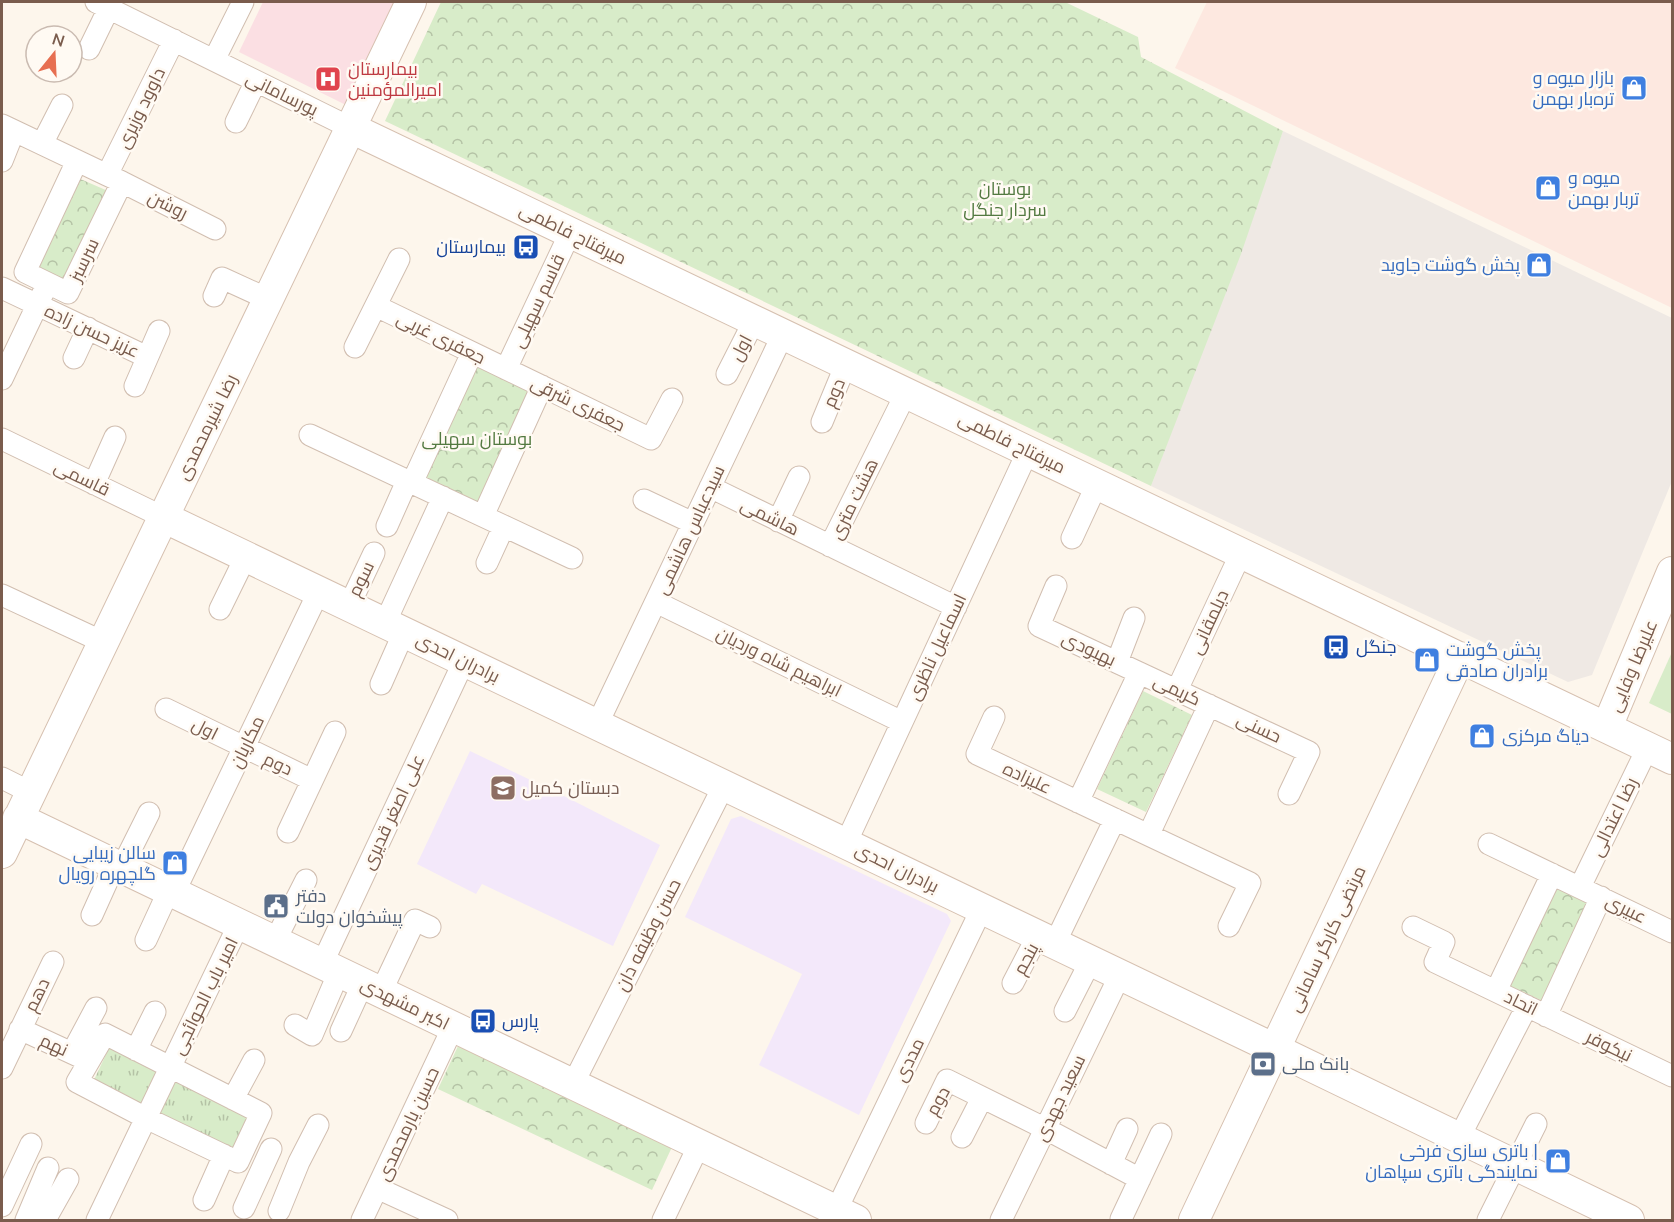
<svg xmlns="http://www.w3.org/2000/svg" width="1674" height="1222" font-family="'Nunito Sans',Cairo,sans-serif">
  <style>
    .commercial { fill: #fde8e0 }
    .industrial { fill: #efe9e4 }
    .education { fill: #f3e8fa }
    .medical { fill: #fbdfe3 }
    .grass { fill: url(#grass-tufts) }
    .park { fill: url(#park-crowns) }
    .pitch { fill: #d8ecc9 }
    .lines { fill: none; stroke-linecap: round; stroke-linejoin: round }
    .street-casing { stroke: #d1beb0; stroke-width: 23 }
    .secondary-casing { stroke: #d6c0b0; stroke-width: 32 }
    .street { stroke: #fff; stroke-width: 21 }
    .secondary { stroke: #fff; stroke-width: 30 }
    .labels { text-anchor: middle; stroke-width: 5; stroke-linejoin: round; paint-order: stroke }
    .health-label { font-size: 18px; fill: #be3a42; stroke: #fffaf3; text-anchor: start }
    .shop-label { font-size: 18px; fill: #366cbe; stroke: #fffaf3; text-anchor: end }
    .street-label { font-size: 18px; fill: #7a5c4d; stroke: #fffaf3 }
    .park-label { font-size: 18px; fill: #537a41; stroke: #fffaf3 }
    .transit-label { font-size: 18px; fill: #164399; stroke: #fffaf3; text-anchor: start }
    .education-label { font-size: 18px; fill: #785e54; stroke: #fffaf3; text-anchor: start }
    .service-label { font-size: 18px; fill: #4e5e75; stroke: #fffaf3; text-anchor: start }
  </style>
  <defs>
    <pattern id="grass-tufts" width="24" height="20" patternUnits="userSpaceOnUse" patternTransform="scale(1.5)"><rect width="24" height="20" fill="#d8ecc9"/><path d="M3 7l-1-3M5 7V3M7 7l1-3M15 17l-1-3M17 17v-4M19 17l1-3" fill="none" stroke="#b4c2a5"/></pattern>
    <pattern id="park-crowns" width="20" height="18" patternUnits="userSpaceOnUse" patternTransform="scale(1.5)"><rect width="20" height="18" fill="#d8ecc9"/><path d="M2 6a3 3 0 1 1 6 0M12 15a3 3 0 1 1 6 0" fill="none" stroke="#b4c2a5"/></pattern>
  </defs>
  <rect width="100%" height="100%" fill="#fdf6ec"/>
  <!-- commercial -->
  <path class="commercial" d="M1207 2H1672V308L1175 68Z"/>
  <!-- industrial -->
  <path class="industrial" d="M1283 131 1672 318V481L1592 675 1568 682 1151 486Z"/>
  <!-- education -->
  <path class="education" d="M470 751 566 797 660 845 613 946 482 884 476 894 417 864Z
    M741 816 947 914 951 921 859 1115 759 1065 802 974 685 917 731 819Z"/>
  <!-- medical -->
  <path class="medical" d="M263 2H397L350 107 239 52Z"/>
  <!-- grass -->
  <path class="grass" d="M110 1046 249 1119 233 1152 93 1082Z"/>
  <!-- park -->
  <path class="park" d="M441 2H1065L1138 37 1141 57 1283 131 1241 254 1151 486 385 121Z
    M78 178 108 191 66 281 37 267Z
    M474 362 539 394 480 516 414 484Z
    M1143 691 1192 715 1146 812 1097 789Z
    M1553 885 1594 905 1547 1003 1506 984Z
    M458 1046 672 1147 652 1190 438 1089Z"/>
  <!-- pitch -->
  <path class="pitch" d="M1672 652V714L1649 703Z"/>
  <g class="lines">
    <defs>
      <path id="street" d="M96 2 351 128
        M89 49 109 8
        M214 60 243 2
        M236 122 256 81
        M2 125 107 175 122 182 68 293 25 272 77 161
        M42 144 62 105
        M2 161 14 131
        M107 175 174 40
        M122 182 215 229
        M2 288 147 357
        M214 296 222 278 268 299
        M376 306 651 439 672 399
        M355 347 399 259
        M74 358 88 328
        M506 369 570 233
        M727 374 754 321
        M2 379 43 293
        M135 386 159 331
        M822 422 846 364
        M310 435 572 558
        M2 439 163 517
        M412 483 472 353
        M94 484 115 437
        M710 487 956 607
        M644 500 693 523
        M483 516 542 386
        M778 521 799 477
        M387 526 407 481
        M1072 538 1097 484
        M830 546 906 393
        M487 563 504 526
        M1056 586 1039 626 1309 752 1289 794
        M2 595 103 642
        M656 602 902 722
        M349 606 374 553
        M220 609 246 556
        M385 623 443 497
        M1117 662 1134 618
        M381 684 404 632
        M1177 690 1241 553
        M166 709 312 780
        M994 717 977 754 1250 883 1229 926
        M597 725 783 334
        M2 778 30 792
        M1078 802 1139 673
        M288 832 335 732
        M1149 834 1209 705
        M846 843 1028 451
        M1489 844 1672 932
        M122 867 149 813
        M1580 887 1648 747
        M174 893 319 591
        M92 915 115 864
        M1413 927 1444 942 1435 962 1672 1076
        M146 940 169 890
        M275 941 306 880
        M1055 943 1115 819
        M322 964 464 661
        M1013 983 1038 935
        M1496 991 1552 874
        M381 992 415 920 430 927
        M1065 1011 1091 960
        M1546 1016 1601 897
        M295 1025 312 1035 339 972
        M20 1029 89 1061
        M341 1031 363 983
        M105 1034 261 1113 238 1162 146 1118 77 1082Z
        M136 1050 155 1012
        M72 1053 96 1008
        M2 1068 53 962
        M573 1084 724 785
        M233 1099 254 1060
        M926 1123 947 1080 1046 1129 1140 1179
        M962 1137 982 1098
        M1459 1138 1527 1006
        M1111 1164 1127 1129
        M377 1188 447 1220
        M204 1200 224 1155
        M2 1206 31 1144
        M244 1208 271 1149
        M279 1211 299 1162 318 1125
        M836 1211 982 908
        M1121 1219 1161 1134
        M26 1220 48 1168
        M45 1220 68 1179
        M97 1220 239 924
        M362 1220 453 1027
        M663 1220 699 1145
        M1001 1220 1120 975
        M1488 1220 1536 1124"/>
      <path id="secondary" d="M351 128 1672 759
        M163 517 1275 1049 1629 1220
        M1607 727 1672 572
        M18 818 856 1220
        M2 853 411 2
        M1194 1220 1460 657"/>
    </defs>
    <!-- street casing -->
    <use href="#street" class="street-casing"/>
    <!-- secondary casing -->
    <use href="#secondary" class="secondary-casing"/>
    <!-- street -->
    <use href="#street" class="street"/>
    <!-- secondary -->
    <use href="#secondary" class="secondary"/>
  </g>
  <!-- icons -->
  <defs>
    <symbol id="hospital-square" viewBox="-11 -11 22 22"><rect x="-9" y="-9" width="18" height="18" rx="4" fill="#e0444e" stroke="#fffaf3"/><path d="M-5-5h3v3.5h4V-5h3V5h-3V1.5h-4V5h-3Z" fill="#fff"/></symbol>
    <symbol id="shop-square" viewBox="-11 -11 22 22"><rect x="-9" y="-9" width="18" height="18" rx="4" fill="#3f7fe0" stroke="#fffaf3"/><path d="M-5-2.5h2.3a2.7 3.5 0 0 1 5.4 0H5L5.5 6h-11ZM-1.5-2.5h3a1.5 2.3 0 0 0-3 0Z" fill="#fff"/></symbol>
    <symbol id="bus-square" viewBox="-11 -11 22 22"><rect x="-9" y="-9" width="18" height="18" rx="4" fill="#1a4fb4" stroke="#fffaf3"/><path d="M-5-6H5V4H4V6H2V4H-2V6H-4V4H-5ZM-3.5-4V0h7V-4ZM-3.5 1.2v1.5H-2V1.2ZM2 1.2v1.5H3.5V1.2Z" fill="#fff"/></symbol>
    <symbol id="school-square" viewBox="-11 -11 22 22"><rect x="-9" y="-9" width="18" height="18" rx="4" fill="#8d6e63" stroke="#fffaf3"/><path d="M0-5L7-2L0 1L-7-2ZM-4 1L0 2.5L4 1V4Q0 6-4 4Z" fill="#fff"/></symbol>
    <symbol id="civic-square" viewBox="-11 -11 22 22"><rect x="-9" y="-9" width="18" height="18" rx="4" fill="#5c6f8a" stroke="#fffaf3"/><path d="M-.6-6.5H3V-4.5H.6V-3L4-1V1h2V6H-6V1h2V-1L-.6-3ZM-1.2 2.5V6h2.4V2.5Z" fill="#fff"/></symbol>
    <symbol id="bank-square" viewBox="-11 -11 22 22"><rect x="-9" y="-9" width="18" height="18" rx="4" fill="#5c6f8a" stroke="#fffaf3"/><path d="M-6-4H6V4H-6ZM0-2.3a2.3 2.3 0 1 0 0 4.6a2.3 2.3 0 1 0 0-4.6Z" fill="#fff"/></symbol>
  </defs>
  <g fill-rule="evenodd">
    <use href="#hospital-square" x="313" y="64" width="30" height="30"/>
    <use href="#shop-square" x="1619" y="73" width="30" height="30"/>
    <use href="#shop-square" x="1533" y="173" width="30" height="30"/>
    <use href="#bus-square" x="511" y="232" width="30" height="30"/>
    <use href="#shop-square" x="1524" y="250" width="30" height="30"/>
    <use href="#bus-square" x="1321" y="632" width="30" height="30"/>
    <use href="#shop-square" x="1412" y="645" width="30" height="30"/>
    <use href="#shop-square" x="1467" y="721" width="30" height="30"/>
    <use href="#school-square" x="488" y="773" width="30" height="30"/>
    <use href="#shop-square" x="160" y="848" width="30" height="30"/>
    <use href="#civic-square" x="261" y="891" width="30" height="30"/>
    <use href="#bus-square" x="468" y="1006" width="30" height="30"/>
    <use href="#bank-square" x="1248" y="1049" width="30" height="30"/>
    <use href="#shop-square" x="1543" y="1146" width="30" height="30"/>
  </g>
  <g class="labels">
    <!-- health labels -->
    <g class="health-label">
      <text x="348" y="75">بیمارستان<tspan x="348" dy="21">امیرالمؤمنین</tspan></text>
    </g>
    <!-- shop labels -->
    <g class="shop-label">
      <text x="1614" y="84">بازار میوه و<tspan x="1614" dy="21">تره‌بار بهمن</tspan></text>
      <text x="1568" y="184" text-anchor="start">میوه و<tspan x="1568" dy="21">تربار بهمن</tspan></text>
      <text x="1520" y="271">پخش گوشت جاوید</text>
      <text x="1446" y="656" text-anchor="start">پخش گوشت<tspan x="1446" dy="21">برادران صادقی</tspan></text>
      <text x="1502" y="742" text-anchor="start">دیاگ مرکزی</text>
      <text x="156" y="859">سالن زیبایی<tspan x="156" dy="21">گلچهره رویال</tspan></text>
      <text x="1538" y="1157">باتری سازی فرخی |<tspan x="1538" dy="21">نمایندگی باتری سپاهان</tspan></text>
    </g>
    <!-- street labels -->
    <g class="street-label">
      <text transform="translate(282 94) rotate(26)" y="6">پورسامانی</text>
      <text transform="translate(141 108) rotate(-64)" y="6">داوود وزیری</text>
      <text transform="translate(168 205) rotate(26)" y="6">روشن</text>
      <text transform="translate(573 234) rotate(26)" y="6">میرفتاح فاطمی</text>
      <text transform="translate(84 260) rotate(-64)" y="6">سرسبز</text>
      <text transform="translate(538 301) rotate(-65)" y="6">قاسم سهیلی</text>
      <text transform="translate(92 331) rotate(25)" y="6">عزیز حسن زاده</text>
      <text transform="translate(441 338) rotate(26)" y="6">جعفری غربی</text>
      <text transform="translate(741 348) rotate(-63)" y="6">اول</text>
      <text transform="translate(834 393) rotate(-67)" y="6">دوم</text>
      <text transform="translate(578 404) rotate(26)" y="6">جعفری شرقی</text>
      <text transform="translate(207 427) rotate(-64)" y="6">رضا شیرمحمدی</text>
      <text transform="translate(1012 443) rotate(26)" y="6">میرفتاح فاطمی</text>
      <text transform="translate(82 478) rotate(26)" y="6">قاسمی</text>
      <text transform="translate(854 499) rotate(-64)" y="6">هشت متری</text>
      <text transform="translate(770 517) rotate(26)" y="6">هاشمی</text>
      <text transform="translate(690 530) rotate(-65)" y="6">سیدعباس هاشمی</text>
      <text transform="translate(361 579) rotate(-64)" y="6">سوم</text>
      <text transform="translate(1209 622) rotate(-65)" y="6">دیلمقانی</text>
      <text transform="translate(937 647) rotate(-65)" y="6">اسماعیل ناظری</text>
      <text transform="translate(1089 649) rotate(25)" y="6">بهبودی</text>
      <text transform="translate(458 658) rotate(26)" y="6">برادران احدی</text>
      <text transform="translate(779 662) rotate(26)" y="6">ابراهیم شاه وردیان</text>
      <text transform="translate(1633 666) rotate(-67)" y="6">علیرضا وفایی</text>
      <text transform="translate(1177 690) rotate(25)" y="6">کریمی</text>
      <text transform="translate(1259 728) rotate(25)" y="6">حسنی</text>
      <text transform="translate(205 729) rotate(27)" y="6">اول</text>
      <text transform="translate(247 742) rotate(-64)" y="6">مکاریان</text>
      <text transform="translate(278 764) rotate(25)" y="6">دوم</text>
      <text transform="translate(1027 778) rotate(25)" y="6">علیزاده</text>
      <text transform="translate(393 812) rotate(-65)" y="6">علی اصغر قدیری</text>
      <text transform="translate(1614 817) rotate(-64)" y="6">رضا اعتدالی</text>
      <text transform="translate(897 868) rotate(26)" y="6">برادران احدی</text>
      <text transform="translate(1626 909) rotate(26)" y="6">عبیری</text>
      <text transform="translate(648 935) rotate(-63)" y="6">حسن وظیفه دان</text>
      <text transform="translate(1327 939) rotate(-65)" y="6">مرتضی کارگر سامانی</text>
      <text transform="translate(1026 959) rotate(-62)" y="6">پنجم</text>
      <text transform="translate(37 995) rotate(-64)" y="6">دهم</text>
      <text transform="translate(205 996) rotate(-64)" y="6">امیر باب الحوائجی</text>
      <text transform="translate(1521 1003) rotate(26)" y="6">اتحاد</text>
      <text transform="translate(405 1004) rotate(26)" y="6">اکبر مشهدی</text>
      <text transform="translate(54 1045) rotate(25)" y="6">نهم</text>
      <text transform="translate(1609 1046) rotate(26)" y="6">نیکوفر</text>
      <text transform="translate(909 1060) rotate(-64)" y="6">مددی</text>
      <text transform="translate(1060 1098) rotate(-64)" y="6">سعید جهدی</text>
      <text transform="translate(938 1101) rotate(-61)" y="6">دوم</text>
      <text transform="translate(408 1124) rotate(-65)" y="6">حسین یارمحمدی</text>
    </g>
    <!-- park labels -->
    <g class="park-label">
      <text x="1005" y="195">بوستان<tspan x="1005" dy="21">سردار جنگل</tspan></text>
      <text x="477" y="445">بوستان سهیلی</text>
    </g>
    <!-- transit labels -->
    <g class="transit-label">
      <text x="506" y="253" text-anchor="end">بیمارستان</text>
      <text x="1356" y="653">جنگل</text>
      <text x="502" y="1027">پارس</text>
    </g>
    <!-- education labels -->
    <g class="education-label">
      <text x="522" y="794">دبستان کمیل</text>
    </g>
    <!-- service labels -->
    <g class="service-label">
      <text x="296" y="902">دفتر<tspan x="296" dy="21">پیشخوان دولت</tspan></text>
      <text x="1282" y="1070">بانک ملی</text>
    </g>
  </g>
  <!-- border -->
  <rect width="1674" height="1222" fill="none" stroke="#7a5c4d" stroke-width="6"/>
  <!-- north arrow -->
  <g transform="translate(54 54) rotate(18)"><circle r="28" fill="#fffaf3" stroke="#cabbb1" stroke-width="1.5"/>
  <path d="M0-4.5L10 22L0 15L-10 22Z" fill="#e76f51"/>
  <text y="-9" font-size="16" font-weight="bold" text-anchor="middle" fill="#7a5c4d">N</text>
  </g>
</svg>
